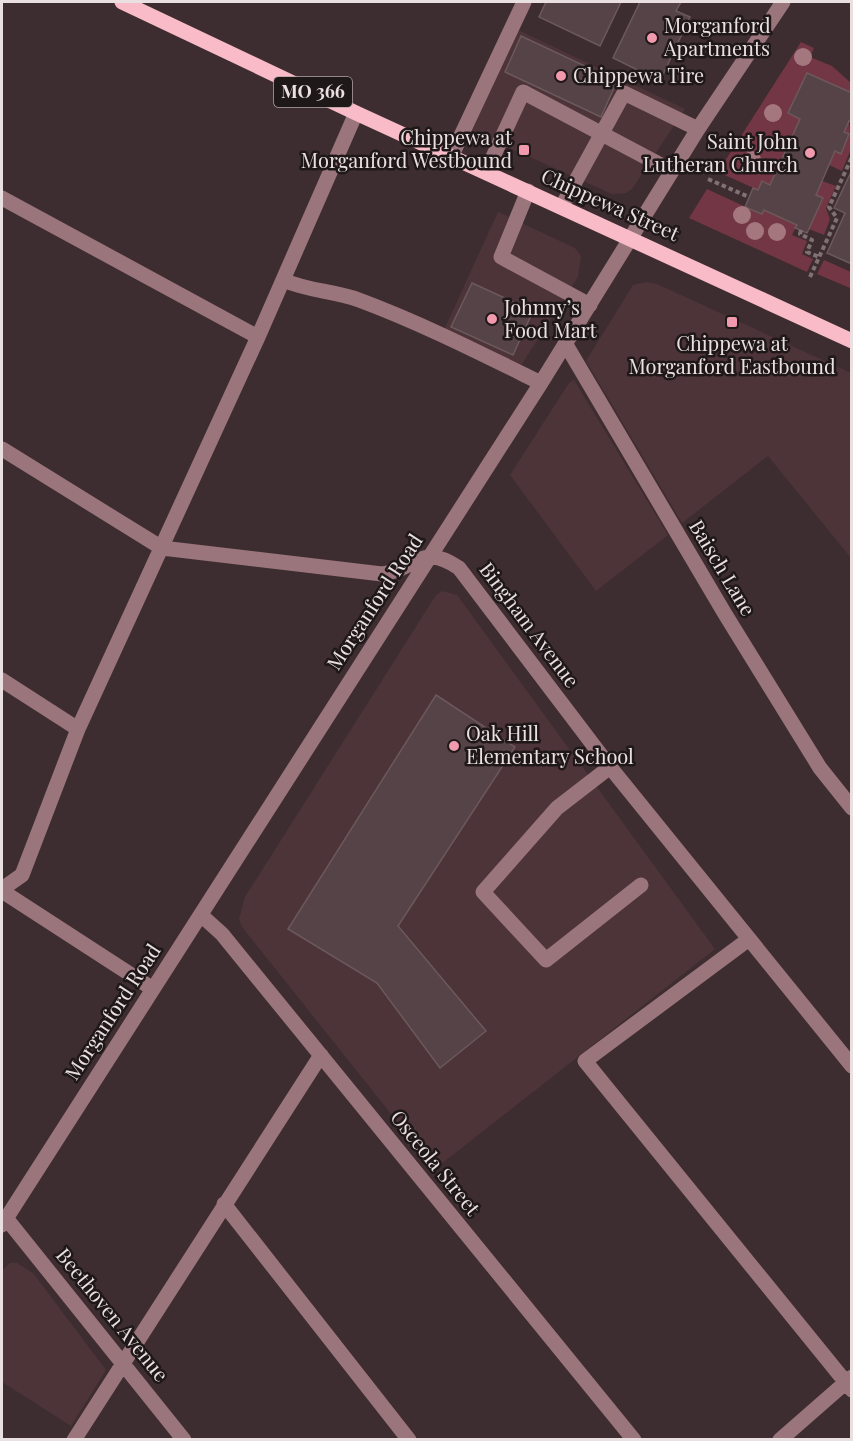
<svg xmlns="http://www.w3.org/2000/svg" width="853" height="1441" font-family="'Playfair Display',serif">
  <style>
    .built { fill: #4d3439 }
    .green { fill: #733645 }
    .building { fill: #564347; stroke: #6c595c; stroke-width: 1.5 }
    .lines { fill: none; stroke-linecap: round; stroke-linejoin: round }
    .path { stroke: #807173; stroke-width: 4; stroke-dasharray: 4.5 3; stroke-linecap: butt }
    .minor { stroke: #9a757c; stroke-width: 15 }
    .major { stroke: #f8bbc7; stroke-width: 15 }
    .tree { fill: #a4777f }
    .poi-dot { fill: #f29aad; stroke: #1f1819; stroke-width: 2 }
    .labels { text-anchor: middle; stroke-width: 5; stroke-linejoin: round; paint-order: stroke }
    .shield { fill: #1f1819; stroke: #aea4a5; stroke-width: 1.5 }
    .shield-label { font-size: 18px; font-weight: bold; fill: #ebe0e1 }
    .poi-label { font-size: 20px; fill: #ebe0e1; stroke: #1f1819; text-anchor: start }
    .street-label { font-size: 20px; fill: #ebe0e1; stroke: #1f1819 }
  </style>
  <rect width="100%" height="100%" fill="#3e2d30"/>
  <!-- built -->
  <path class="built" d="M516 29 685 109 632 189 626 193 612 194 470 130Z
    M498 212 575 248 581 256 578 277 520 367 444 330Z
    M646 282 657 284 851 373V558L768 456 682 523 586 361 633 285Z
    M574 380 668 535 596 591 510 475 569 383Z
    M442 591 457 595 715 949 435 1169 242 927 239 919 245 897 436 595Z
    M10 1263H17L33 1273 106 1370 71 1426 2 1382V1271Z"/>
  <!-- green -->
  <path class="green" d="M801 42 814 48 810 57 832 66 851 83V93L807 73 788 113 800 119 770 185 762 181 758 190 718 172Z
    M849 121 851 149 842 171 829 165 835 151 841 153 849 135 844 132Z
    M822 181 836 186 826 208 830 219 824 235 809 229 823 199 816 195Z
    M707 189 761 214 764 210 797 225 792 235 807 241 802 254 813 259 807 272 689 218Z
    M824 260 851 272 850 288 817 274Z"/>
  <!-- building -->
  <path class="building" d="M546 2H621L600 46 539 17Z
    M640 2H681L676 11 690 17 660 81 613 58Z
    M521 36 617 81 601 117 505 72Z
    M807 73 852 93V122L849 121 844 132 849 134 841 154 835 151 816 195 823 198 807 233 795 228 797 225 764 210 762 214 745 207 753 188 758 190 762 181 770 185 800 119 788 113Z
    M852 170V264L827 253 845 213 834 208Z
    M472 283 533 311 513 355 451 327Z
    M436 695 515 747 398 926 486 1031 440 1068 377 983 288 929Z"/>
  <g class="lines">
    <!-- path -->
    <path class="path" d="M708 179 749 197
      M801 230 800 234 812 240 807 252 819 257
      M810 277 837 218 829 207 852 157"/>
    <!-- minor -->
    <path class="minor" d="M451 157 524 2
      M486 172 523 92 672 171
      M528 191 501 257 590 305
      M2 198 258 337
      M562 206 624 93 698 129
      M283 280C308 291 334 291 359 300 421 323 482 354 541 383
      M565 343 725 614 820 768 852 808
      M2 449 162 548 382 574C417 570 420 542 459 568L610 767 852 1066
      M2 680 78 729
      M610 767 557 808 483 892 546 960 641 885
      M2 889 22 875 78 729 258 337 356 113
      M2 891 153 989
      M201 915 222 934 634 1440
      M749 939 585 1061 852 1390
      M224 1204 409 1440
      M6 1218 184 1440
      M2 1225 541 383 698 129 783 2
      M74 1440 321 1055
      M780 1440 852 1377"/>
    <!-- major -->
    <path class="major" d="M122 2 356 113 852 341"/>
  </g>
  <!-- trees -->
  <g class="tree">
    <circle cx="803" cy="57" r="9"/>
    <circle cx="773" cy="113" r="9"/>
    <circle cx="752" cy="160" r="9"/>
    <circle cx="742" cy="215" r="9"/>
    <circle cx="755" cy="231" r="9"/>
    <circle cx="777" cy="232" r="9"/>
  </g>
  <!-- markers -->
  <g class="poi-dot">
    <circle cx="652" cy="38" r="6"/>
    <circle cx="561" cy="76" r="6"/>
    <rect x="518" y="144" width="12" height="12" rx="3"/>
    <circle cx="810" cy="153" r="6"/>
    <circle cx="492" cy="319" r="6"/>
    <rect x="726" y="316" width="12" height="12" rx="3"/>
    <circle cx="454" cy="746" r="6"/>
  </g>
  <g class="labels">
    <!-- shield labels -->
    <rect class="shield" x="274" y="77" width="78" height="30" rx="4.5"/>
    <g class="shield-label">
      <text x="313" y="98">MO 366</text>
    </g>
    <!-- poi labels -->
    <g class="poi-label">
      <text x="664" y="33">Morganford<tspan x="664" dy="23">Apartments</tspan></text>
      <text x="573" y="83">Chippewa Tire</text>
      <text x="512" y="145" text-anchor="end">Chippewa at<tspan x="512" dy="23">Morganford Westbound</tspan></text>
      <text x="798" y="149" text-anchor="end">Saint John<tspan x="798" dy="23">Lutheran Church</tspan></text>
      <text x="504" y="315">Johnny’s<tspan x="504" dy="23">Food Mart</tspan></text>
      <text x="732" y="351" text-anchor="middle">Chippewa at<tspan x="732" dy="23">Morganford Eastbound</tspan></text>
      <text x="466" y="741">Oak Hill<tspan x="466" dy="23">Elementary School</tspan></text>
    </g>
    <!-- street labels -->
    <g class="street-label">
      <text transform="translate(610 205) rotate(24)" y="7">Chippewa Street</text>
      <text transform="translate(722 568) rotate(59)" y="7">Baisch Lane</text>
      <text transform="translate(375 602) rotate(-57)" y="7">Morganford Road</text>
      <text transform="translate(529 625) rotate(53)" y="7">Bingham Avenue</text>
      <text transform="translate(113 1012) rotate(-57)" y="7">Morganford Road</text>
      <text transform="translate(435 1163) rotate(51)" y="7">Osceola Street</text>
      <text transform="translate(112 1315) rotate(51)" y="7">Beethoven Avenue</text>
    </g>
  </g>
  <!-- border -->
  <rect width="853" height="1441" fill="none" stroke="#ebe0e1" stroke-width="6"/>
</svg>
